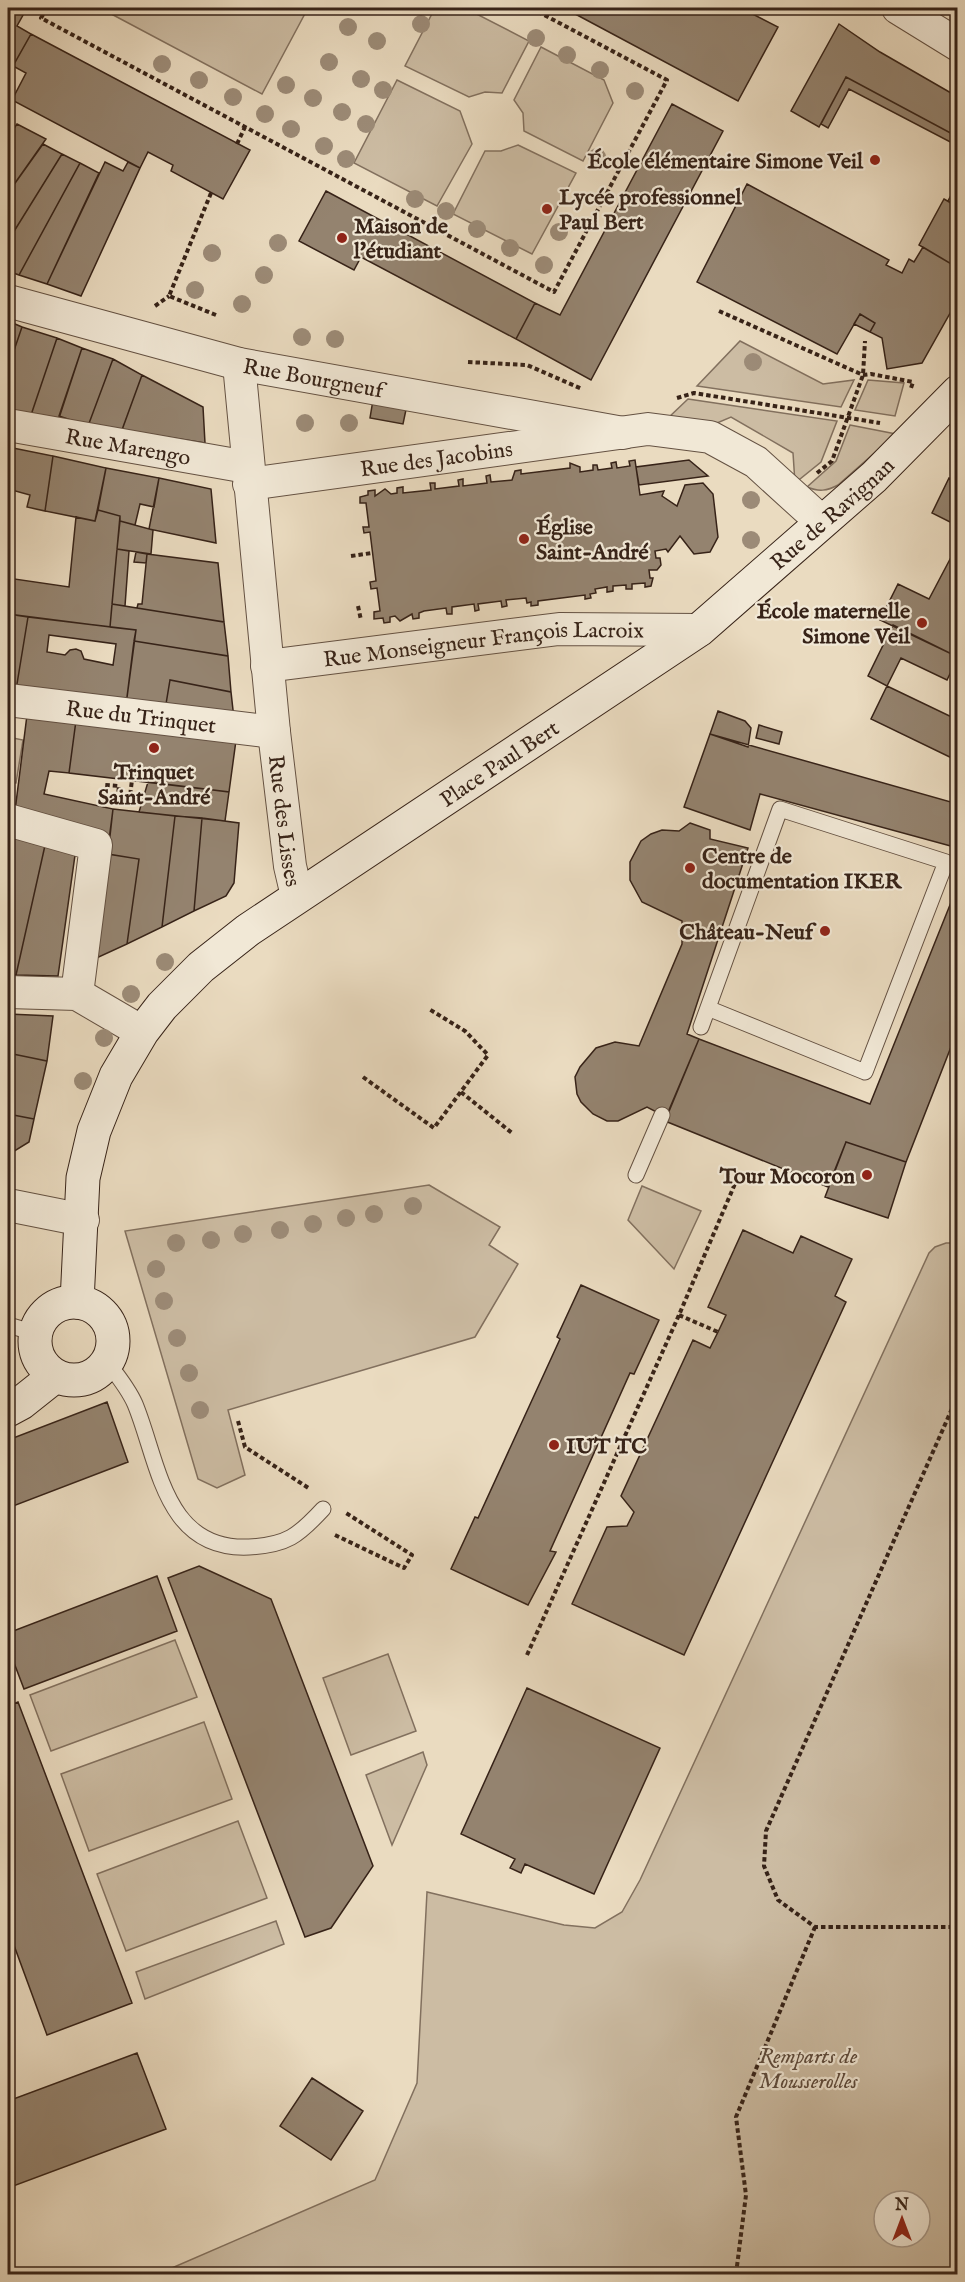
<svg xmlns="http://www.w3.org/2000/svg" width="965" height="2282" font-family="'IM FELL English',serif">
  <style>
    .green { fill: #ccbca3; stroke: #82705e; stroke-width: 1.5; fill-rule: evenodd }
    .building { fill: #94836f; stroke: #372318; stroke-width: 1.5; fill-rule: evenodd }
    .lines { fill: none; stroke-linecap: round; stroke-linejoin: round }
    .lane-casing { stroke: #645142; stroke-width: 17 }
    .street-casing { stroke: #645142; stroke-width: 34 }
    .secondary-casing { stroke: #372318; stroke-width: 35 }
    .path { stroke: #372318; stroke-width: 4; stroke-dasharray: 4.5 3; stroke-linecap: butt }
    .lane { stroke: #f1e8d6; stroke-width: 15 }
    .street { stroke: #f1e8d6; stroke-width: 32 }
    .secondary { stroke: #f1e8d6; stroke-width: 33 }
    .tree { fill: #9c8b77 }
    .poi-dot { fill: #8f2418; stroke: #f1e8d6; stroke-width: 2 }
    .labels { text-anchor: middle; stroke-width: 4.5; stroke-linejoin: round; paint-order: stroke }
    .poi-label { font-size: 22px; font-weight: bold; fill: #372318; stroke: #f1e8d6; text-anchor: start }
    .street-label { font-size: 22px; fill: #372318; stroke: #f1e8d6 }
    .park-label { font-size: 22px; font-style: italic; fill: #5c493b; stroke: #f1e8d6 }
  </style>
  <rect width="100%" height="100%" fill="#eadbc0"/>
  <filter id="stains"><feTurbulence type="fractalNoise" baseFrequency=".00333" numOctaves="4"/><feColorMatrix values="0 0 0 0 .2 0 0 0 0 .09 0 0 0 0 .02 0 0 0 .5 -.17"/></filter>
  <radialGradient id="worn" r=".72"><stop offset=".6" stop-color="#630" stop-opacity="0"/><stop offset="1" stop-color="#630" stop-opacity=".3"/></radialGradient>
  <!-- green -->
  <path class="green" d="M100 8H308L262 94Z
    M435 8H465L529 41 502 93 485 92 469 97 405 66Z
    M541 47 604 80 613 103 583 161 524 131 523 113 514 100Z
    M397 80 460 111 472 144 437 206 354 163Z
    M518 145 576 173 532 254 453 214 485 151H501Z
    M740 341 823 384 854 380 841 407 697 386Z
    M868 380 904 383 895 416 855 410Z
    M688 399 837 421 821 462 795 483 793 453 731 417 710 426 667 419Z
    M850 425 896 434 838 485C827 491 819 492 807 487L836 461Z
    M8 737 23 740 16 783 8 782Z
    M429 1185 500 1227 489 1245 518 1264 475 1337 228 1410 245 1475 217 1488 198 1479 125 1231Z
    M642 1186 701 1211 674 1269 628 1220Z
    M946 1243H958L957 2274H158L375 2180 417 2083 427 1892 564 1925 595 1928 622 1912 640 1880 929 1253 935 1247ZM884 2201H920V2237H884Z
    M175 1640 197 1697 51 1751 30 1695Z
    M388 1654 416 1731 351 1755 323 1678Z
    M204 1722 232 1799 89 1851 61 1774Z
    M423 1752 427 1765 392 1845 366 1775Z
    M238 1821 267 1898 126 1951 97 1874Z
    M276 1921 284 1944 145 1999 136 1972Z"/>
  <!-- building -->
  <path class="building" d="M8 8H27L17 26 31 34 13 66 8 63Z
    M564 8H741L778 27 738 101Z
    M839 24 880 52 958 97V137L846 77 819 127 791 111Z
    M31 34 250 150 223 199 171 171 173 165 148 152 140 168 12 100 26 73 13 66Z
    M846 77 958 137V146L849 89 828 128 821 124Z
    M672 104 723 131 591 380 516 339 535 303 560 315Z
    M17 124 46 139 8 193V137Z
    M43 144 62 154 8 241V193Z
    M62 154 80 163 19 275 8 271V241Z
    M105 162 123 171 128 162 140 168 81 296 47 284Z
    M80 163 99 173 47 284 19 275Z
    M958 182V207L948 201Z
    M747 184 889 260 886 265 902 273 909 259 914 262 923 247 958 268V299L922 363 887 369 882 338 870 332 875 323 860 314 837 354 697 282Z
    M326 191 535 303 516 339 361 257 354 270 299 241Z
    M944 199 958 207V268L919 245Z
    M860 314 875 323 870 332 854 324Z
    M8 321 22 327 8 368Z
    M22 327 57 338 31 415 8 410V368Z
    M57 338 82 348 58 421 31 415Z
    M82 348 113 359 88 426 59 416Z
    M113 359 142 375 119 438 88 426Z
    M142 375 203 407 205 443 122 430Z
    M374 394 408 400 403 424 370 418Z
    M8 447 53 456 45 511 27 507 30 495 8 489Z
    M53 456 106 468 95 521 45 511Z
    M635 460 640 495 664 491 662 496 677 506 685 485 703 483 713 494 718 537 710 552 694 554 680 536 668 552 666 549 655 551 656 558H660L661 565 657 570H649L650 578H653L651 586 645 587V583L632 584V589H626V585L613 586V591L607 592V587L595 589 596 593 590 594 591 598 585 599V595L538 601V605L531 606V602L527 603 526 598 506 600 507 606 502 607 501 601 478 604 479 610 475 611 474 604 452 607V614H447L446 608 424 611 419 613V618L413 619 412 614 400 621 395 616 390 617V622L384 623 383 618 374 619V612L380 611 377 588 371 589 370 582 376 581 370 532 364 533 363 527H369L366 503H360V497L368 495V491L375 490V496L385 489 391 494 397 493V488L403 487V493L431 490 430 483H435V489L459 486 458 480 463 479V486L487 483 486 476 490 475 491 482 512 480 515 471 521 470V474L570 468V463L580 467V472L593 470V465H597L598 470 612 468 611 463 616 462 617 468 630 466 629 461Z
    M689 460 708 476 639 485 636 467Z
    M106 468 159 478 154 507 140 504 135 525 120 521V516L98 510Z
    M159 478 211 489 216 543 149 529Z
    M949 478 958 482V526L932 513Z
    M98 510 120 516 110 627 8 614V578L69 587 76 517 95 521Z
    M120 521 153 530 151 554 117 549Z
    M958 544V657L880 620 898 584 929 599Z
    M117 549 129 551 125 606 112 604Z
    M136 552 147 554 146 563 134 562Z
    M147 554 218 563 224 622 137 608 138 604H142Z
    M112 604 224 622 228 656 134 641 136 630 110 627Z
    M8 614 28 617 16 690 8 689Z
    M28 617 136 630 126 705 16 690ZM49 635 116 644 113 665 84 659 81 651 76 649 70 650 65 655 47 652Z
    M893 625 958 657 947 680 901 658 887 686 868 676Z
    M134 641 228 656 231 692 170 680 165 710 126 705Z
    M170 680 231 692 234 719 165 710Z
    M887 686 958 720V761L871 719Z
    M28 707 77 713 69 773 49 771 44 794 113 809 109 840 14 819Z
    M718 711 745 721 751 728 748 747 710 734Z
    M77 713 237 733 229 792 69 773Z
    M759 725 782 732 779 744 756 738Z
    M710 734 958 804V848L760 794 750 830 684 807Z
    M148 782 229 792 225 821 139 812Z
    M113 809 175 816 162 927 127 944 139 859 108 854Z
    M175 816 202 818 194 911 162 927Z
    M202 818 239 823 234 883 226 896 194 911Z
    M690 823 710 830V839L748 848 687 1034 699 1039 666 1117 647 1107 618 1121H607L593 1114 581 1102 577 1094 575 1077 580 1067 596 1048 615 1042 639 1046 682 944V921L642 902 630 880V862L641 841 651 834 662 830 679 831Z
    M10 835 46 841 16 975 8 974V852Z
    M46 841 76 848 58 976 16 975Z
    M108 854 139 859 127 944 90 961Z
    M958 885V1029L906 1162 846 1142 828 1187 665 1121 699 1039 870 1104Z
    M8 1014 53 1016 47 1061 8 1053Z
    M8 1053 47 1061 34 1119 8 1114Z
    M8 1114 34 1119 29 1142 8 1155Z
    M846 1142 906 1162 888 1218 825 1197Z
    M743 1230 793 1253 801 1236 852 1259 835 1296 846 1302 684 1655 572 1604 607 1527 627 1526 634 1512 621 1496 693 1340 710 1348 718 1332 726 1315 708 1307Z
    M581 1285 659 1320 634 1374 630 1373 550 1551 556 1552 528 1605 451 1569 475 1517 478 1518 560 1339 557 1337Z
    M107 1402 128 1462 8 1508V1440Z
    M199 1566 271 1599 373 1866 331 1928 305 1937 168 1578Z
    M157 1576 177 1631 24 1689 8 1647V1633Z
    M527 1688 660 1748 594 1894 525 1864 521 1873 510 1868 515 1859 461 1834Z
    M18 1702 132 2003 47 2035 8 1929V1706Z
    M137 2053 166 2129 8 2188V2101Z
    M312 2078 363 2111 331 2160 280 2126Z"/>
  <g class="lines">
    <defs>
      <path id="lane" d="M701 1027 780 809 946 862 865 1072 710 1009
        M636 1175 662 1115
        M8 1325 35 1333
        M107 1362C117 1375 128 1388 135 1404 159 1462 164 1551 249 1547 287 1545 298 1536 323 1509"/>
      <g id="street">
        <path d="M898 8 958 45"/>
        <path id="s1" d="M8 301 239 364 623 433"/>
        <path id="s2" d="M239 364 274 732 290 866 297 896"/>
        <path id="s3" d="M8 425 247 467"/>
        <path id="s4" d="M249 484 648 429 710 437 756 462 822 522"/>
        <path id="s5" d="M267 666 559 629 699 630"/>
        <path id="s6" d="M8 700 274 732"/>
        <path d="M8 820 96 845 77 994"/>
        <path d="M8 992 77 994 142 1032"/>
        <path d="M8 1205 83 1220"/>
      </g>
      <g id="secondary">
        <circle cx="74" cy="1341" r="39"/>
        <path id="s7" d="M77 1302 83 1178 94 1131 116 1076 142 1032 162 1006 201 967 248 930 699 630 874 477 958 392"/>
        <path d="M8 1410 21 1403 55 1376"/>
      </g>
    </defs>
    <!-- lane casing -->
    <use href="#lane" class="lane-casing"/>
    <!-- street casing -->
    <use href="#street" class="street-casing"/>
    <!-- secondary casing -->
    <use href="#secondary" class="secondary-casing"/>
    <!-- path -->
    <path class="path" d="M47 8 41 18 554 292 667 80 531 8
      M237 144 245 127
      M211 193 169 296 216 315
      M155 306 169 296
      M719 311 863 375 871 374 913 382 911 388
      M468 362 527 365 582 389
      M677 398 694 393 880 423
      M817 473 832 461 863 375 865 341
      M351 556 372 553
      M358 606 361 620
      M102 807 105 785 119 786 117 803 129 804 132 780
      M363 1077 434 1128 488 1055 465 1031 429 1009
      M461 1092 512 1133
      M679 1315 718 1332
      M958 1395 766 1831 764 1866 778 1900 815 1927H958
      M238 1421 245 1447 310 1489
      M335 1535 404 1568 412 1555 346 1513
      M527 1655 679 1315 737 1179
      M736 2274 746 2195 736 2117 815 1927"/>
    <!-- lane -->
    <use href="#lane" class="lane"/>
    <!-- street -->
    <use href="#street" class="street"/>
    <!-- secondary -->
    <use href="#secondary" class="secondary"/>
  </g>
  <!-- trees -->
  <g class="tree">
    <circle cx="421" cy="24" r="9"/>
    <circle cx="348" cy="27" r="9"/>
    <circle cx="536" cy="38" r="9"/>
    <circle cx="377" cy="41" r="9"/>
    <circle cx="567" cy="55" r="9"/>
    <circle cx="329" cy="62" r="9"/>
    <circle cx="162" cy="64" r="9"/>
    <circle cx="600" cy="70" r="9"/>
    <circle cx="361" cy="79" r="9"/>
    <circle cx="199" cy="80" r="9"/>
    <circle cx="286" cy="85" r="9"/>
    <circle cx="383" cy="90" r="9"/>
    <circle cx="635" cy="91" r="9"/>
    <circle cx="233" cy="97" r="9"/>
    <circle cx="313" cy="98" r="9"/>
    <circle cx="342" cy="112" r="9"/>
    <circle cx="265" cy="114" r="9"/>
    <circle cx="366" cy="124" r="9"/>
    <circle cx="291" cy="129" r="9"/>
    <circle cx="324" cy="146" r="9"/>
    <circle cx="597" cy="157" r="9"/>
    <circle cx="346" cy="159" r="9"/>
    <circle cx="415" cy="199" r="9"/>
    <circle cx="446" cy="211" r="9"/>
    <circle cx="477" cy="229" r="9"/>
    <circle cx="559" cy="232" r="9"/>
    <circle cx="278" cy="243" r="9"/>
    <circle cx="510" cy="248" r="9"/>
    <circle cx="212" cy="253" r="9"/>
    <circle cx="544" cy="265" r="9"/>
    <circle cx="264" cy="275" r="9"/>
    <circle cx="195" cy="290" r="9"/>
    <circle cx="242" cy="304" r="9"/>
    <circle cx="302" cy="337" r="9"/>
    <circle cx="335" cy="339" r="9"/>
    <circle cx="753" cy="362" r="9"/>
    <circle cx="305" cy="423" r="9"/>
    <circle cx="349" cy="423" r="9"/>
    <circle cx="751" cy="500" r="9"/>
    <circle cx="751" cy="540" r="9"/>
    <circle cx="165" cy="962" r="9"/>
    <circle cx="131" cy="994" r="9"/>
    <circle cx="104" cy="1038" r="9"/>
    <circle cx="83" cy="1081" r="9"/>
    <circle cx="413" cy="1206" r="9"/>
    <circle cx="374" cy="1214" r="9"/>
    <circle cx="346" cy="1218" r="9"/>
    <circle cx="313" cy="1224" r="9"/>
    <circle cx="280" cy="1230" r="9"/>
    <circle cx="243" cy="1234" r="9"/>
    <circle cx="211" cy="1240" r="9"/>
    <circle cx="176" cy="1243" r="9"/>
    <circle cx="156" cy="1269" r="9"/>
    <circle cx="164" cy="1301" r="9"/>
    <circle cx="177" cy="1338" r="9"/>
    <circle cx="189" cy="1373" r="9"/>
    <circle cx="200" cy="1410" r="9"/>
  </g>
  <!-- markers -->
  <g class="poi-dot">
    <circle cx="875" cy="160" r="6"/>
    <circle cx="547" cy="209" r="6"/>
    <circle cx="342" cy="238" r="6"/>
    <circle cx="524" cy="539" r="6"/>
    <circle cx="922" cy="623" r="6"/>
    <circle cx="154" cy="748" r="6"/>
    <circle cx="690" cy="868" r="6"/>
    <circle cx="825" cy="931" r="6"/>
    <circle cx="867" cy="1175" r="6"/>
    <circle cx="554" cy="1445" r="6"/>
  </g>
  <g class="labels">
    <!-- poi labels -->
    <g class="poi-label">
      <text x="863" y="168" text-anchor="end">École élémentaire Simone Veil</text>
      <text x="559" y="204">Lycée professionnel<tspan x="559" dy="25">Paul Bert</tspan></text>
      <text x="354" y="233">Maison de<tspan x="354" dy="25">l'étudiant</tspan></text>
      <text x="536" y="534">Église<tspan x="536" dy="25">Saint-André</tspan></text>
      <text x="910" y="618" text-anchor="end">École maternelle<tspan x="910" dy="25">Simone Veil</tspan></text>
      <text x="154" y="779" text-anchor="middle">Trinquet<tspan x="154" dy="25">Saint-André</tspan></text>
      <text x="702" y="863">Centre de<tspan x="702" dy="25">documentation IKER</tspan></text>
      <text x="813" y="939" text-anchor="end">Château-Neuf</text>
      <text x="855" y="1183" text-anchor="end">Tour Mocoron</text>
      <text x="566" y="1453">IUT TC</text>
    </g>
    <!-- street labels -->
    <g class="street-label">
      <text dy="8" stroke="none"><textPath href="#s1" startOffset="315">Rue Bourgneuf</textPath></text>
      <text dy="8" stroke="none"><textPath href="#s3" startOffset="122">Rue Marengo</textPath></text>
      <text dy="8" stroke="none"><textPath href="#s4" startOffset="189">Rue des Jacobins</textPath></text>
      <text dy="8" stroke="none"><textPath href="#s7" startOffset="1149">Rue de Ravignan</textPath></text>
      <text dy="8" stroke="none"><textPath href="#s5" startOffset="218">Rue Monseigneur François Lacroix</textPath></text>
      <text dy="8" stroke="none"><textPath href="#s6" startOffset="134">Rue du Trinquet</textPath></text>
      <text dy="8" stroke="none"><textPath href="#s7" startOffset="732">Place Paul Bert</textPath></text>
      <text dy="8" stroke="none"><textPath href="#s2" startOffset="459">Rue des Lisses</textPath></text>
    </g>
    <!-- park labels -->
    <g class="park-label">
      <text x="808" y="2063">Remparts de<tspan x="808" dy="25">Mousserolles</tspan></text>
    </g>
  </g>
  <!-- margin -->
  <rect width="965" height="2282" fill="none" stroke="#eadbc0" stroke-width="30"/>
  <rect x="9" y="9" width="947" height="2264" fill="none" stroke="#372318" stroke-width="3"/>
  <rect x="15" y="15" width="935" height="2252" fill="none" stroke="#372318" stroke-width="1.5"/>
  <!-- north arrow -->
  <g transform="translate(902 2219)"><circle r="28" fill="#f1e8d6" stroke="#a7998a" stroke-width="1.5"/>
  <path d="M0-4.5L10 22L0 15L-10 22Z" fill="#8f2418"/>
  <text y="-9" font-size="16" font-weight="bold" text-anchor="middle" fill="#372318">N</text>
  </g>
  <rect width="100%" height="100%" filter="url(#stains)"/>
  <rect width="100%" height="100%" fill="url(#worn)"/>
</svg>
